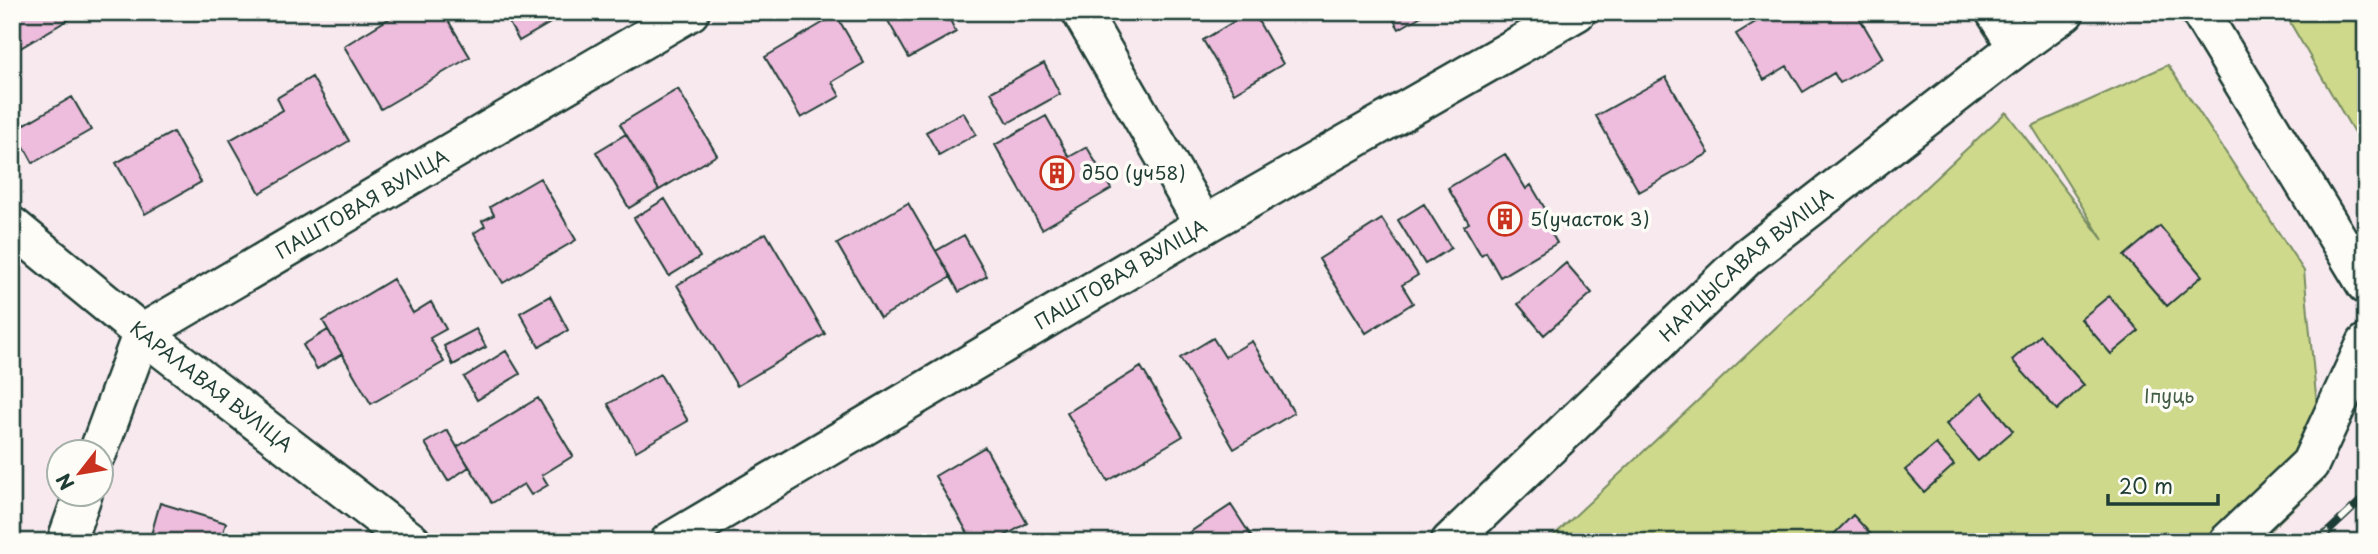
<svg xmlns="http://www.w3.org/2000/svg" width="2378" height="554" font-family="'Playpen Sans',sans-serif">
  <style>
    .green { fill: #ced98c; stroke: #768b60; stroke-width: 2 }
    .building { fill: #eebcdc; stroke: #1f3d34; stroke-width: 2 }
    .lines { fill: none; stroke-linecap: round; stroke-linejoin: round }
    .minor-casing { stroke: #1f3d34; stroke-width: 42 }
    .minor { stroke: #fdfcf7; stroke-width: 37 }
    .rail-casing { stroke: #1f3d34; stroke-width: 8 }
    .rail { stroke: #fdfcf7; stroke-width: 5; stroke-dasharray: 16; stroke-linecap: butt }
    .labels { text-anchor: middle; stroke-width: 7; stroke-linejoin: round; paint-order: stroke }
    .poi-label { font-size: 19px; fill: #1f3d34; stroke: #fdfcf7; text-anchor: start }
    .street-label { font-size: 19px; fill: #1f3d34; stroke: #fdfcf7 }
    .park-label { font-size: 19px; fill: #425c46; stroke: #fdfcf7 }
  </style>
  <rect width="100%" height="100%" fill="#f8e9ef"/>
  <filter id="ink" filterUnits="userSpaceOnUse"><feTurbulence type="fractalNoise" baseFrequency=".0143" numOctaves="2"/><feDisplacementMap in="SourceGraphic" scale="14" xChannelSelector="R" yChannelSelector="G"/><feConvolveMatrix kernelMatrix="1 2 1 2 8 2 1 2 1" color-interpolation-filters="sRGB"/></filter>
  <g filter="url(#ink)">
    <!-- green -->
    <path class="green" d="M2284 12H2366V156L2359 141Z
      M2168 65 2304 271 2324 479 2258 542H1547L2006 112 2103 240 2032 126Z"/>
    <!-- building -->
    <path class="building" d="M12 12H81L12 53Z
      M400 12H443L470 57 381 109 344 46Z
      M503 12H569L519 41Z
      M883 12H964L950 20 956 32 909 58Z
      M1250 12H1253L1283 64 1234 93 1203 40Z
      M1389 12H1428L1399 29Z
      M1772 12H1856L1883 58 1840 83 1834 73 1803 92 1787 66 1764 80 1736 34Z
      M836 15 864 63 832 82 840 96 801 118 765 57Z
      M1044 63 1060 94 1008 123 991 92Z
      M312 77 349 141 260 193 230 140 283 110 277 98Z
      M1666 77 1709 153 1639 192 1596 116Z
      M678 89 717 155 659 190 620 124Z
      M72 97 91 130 33 163 15 130Z
      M963 112 976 134 939 155 926 132Z
      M1046 116 1069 157 1087 147 1111 189 1042 229 995 145Z
      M173 132 201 182 145 214 116 163Z
      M626 134 659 190 629 208 596 152Z
      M1505 154 1526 189 1531 185 1547 212 1541 215 1557 243 1500 277 1486 252 1481 255 1464 226 1469 223 1448 188Z
      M540 178 576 240 503 283 474 233 485 226 482 221 494 215 490 207Z
      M665 199 700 257 669 276 634 218Z
      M908 203 951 277 880 318 837 244Z
      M1424 204 1451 248 1425 264 1398 220Z
      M1382 219 1418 275 1402 285 1413 303 1366 333 1319 259Z
      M2160 226 2202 276 2167 306 2124 256Z
      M766 233 825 334 737 386 677 285Z
      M964 235 987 276 959 292 936 251Z
      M1566 263 1592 293 1544 335 1518 304Z
      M393 279 413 313 431 302 446 329 430 338 444 362 371 404 323 321Z
      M550 296 568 330 539 347 520 313Z
      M2109 296 2139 331 2111 354 2081 319Z
      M476 329 486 347 453 365 444 346Z
      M328 330 342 354 317 369 303 345Z
      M2040 335 2084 385 2057 410 2012 360Z
      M1213 338 1225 357 1252 341 1294 413 1234 449 1180 358Z
      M506 351 520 374 477 400 464 377Z
      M1141 367 1183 436 1108 481 1067 413Z
      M660 374 688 421 636 451 608 404Z
      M1982 393 2013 431 1978 461 1946 424Z
      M538 398 573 456 542 475 548 485 531 495 524 484 492 503 457 447Z
      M447 430 469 467 448 481 425 443Z
      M1936 444 1954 465 1924 492 1905 470Z
      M985 447 1027 523 994 542H973L935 476Z
      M160 503 226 523 220 542H149Z
      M1231 505 1255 542H1175Z
      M1853 515 1878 542H1826Z"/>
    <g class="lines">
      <defs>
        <g id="minor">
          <path d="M1081 12 1204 225"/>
          <path d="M1995 12 2017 47"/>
          <path d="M2200 12 2366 285"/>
          <path id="s1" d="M12 226 142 333 412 542"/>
          <path id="s2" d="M98 452 142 333 690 12"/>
          <path d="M66 542 83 494"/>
          <path id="s3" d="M669 542 1204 225 1577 12"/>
          <path id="s4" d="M1450 542 1747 257 2017 47 2065 12"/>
          <path d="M2228 542 2310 464 2366 343"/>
        </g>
      </defs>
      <!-- minor casing -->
      <use href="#minor" class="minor-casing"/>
      <!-- minor -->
      <use href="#minor" class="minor"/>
      <defs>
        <path id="rail" d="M2317 542 2366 496"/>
      </defs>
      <!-- rail casing -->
      <use href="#rail" class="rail-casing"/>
      <!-- rail -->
      <use href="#rail" class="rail"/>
    </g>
  </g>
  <!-- icons -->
  <defs>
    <symbol id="building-ring" viewBox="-11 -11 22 22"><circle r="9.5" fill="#fdfcf7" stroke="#c8321e" stroke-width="1.5"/><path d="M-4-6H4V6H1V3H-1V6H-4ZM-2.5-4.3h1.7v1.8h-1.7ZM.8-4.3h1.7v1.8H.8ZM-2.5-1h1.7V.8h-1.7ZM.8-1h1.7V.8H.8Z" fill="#c8321e"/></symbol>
  </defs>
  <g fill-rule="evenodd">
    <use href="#building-ring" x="1038" y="154" width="38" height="38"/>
    <use href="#building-ring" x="1486" y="200" width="38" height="38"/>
  </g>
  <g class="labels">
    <!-- poi labels -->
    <g class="poi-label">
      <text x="1082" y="180">д50 (уч58)</text>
      <text x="1530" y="226">5(участок 3)</text>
    </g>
    <!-- street labels -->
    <g class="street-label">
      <text dy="7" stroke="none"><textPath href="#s2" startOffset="382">ПАШТОВАЯ ВУЛІЦА</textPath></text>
      <text dy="7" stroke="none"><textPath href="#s4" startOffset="406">НАРЦЫСАВАЯ ВУЛІЦА</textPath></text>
      <text dy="7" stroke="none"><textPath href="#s3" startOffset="525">ПАШТОВАЯ ВУЛІЦА</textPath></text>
      <text dy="7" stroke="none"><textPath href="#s1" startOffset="256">КАРАЛАВАЯ ВУЛІЦА</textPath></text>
    </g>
    <!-- park labels -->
    <g class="park-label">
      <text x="2169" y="403">Іпуць</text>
    </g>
  </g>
  <!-- margin -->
  <rect width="2378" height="554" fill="none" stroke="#fdfcf7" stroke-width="42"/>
  <rect x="21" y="21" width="2336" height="512" fill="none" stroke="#1f3d34" stroke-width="2.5" filter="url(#ink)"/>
  <!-- north arrow -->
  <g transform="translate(80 473) rotate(239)"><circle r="33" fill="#fdfcf7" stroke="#a4b0a9" stroke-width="2"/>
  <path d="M0-5L12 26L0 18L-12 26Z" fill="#c8321e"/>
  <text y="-10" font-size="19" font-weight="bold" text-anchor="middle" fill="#1f3d34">N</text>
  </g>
  <!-- scale -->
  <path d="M2108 494v10h110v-10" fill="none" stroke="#1f3d34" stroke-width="3.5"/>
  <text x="2119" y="494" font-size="21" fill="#1f3d34" stroke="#fdfcf7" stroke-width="5" paint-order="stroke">20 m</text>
</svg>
